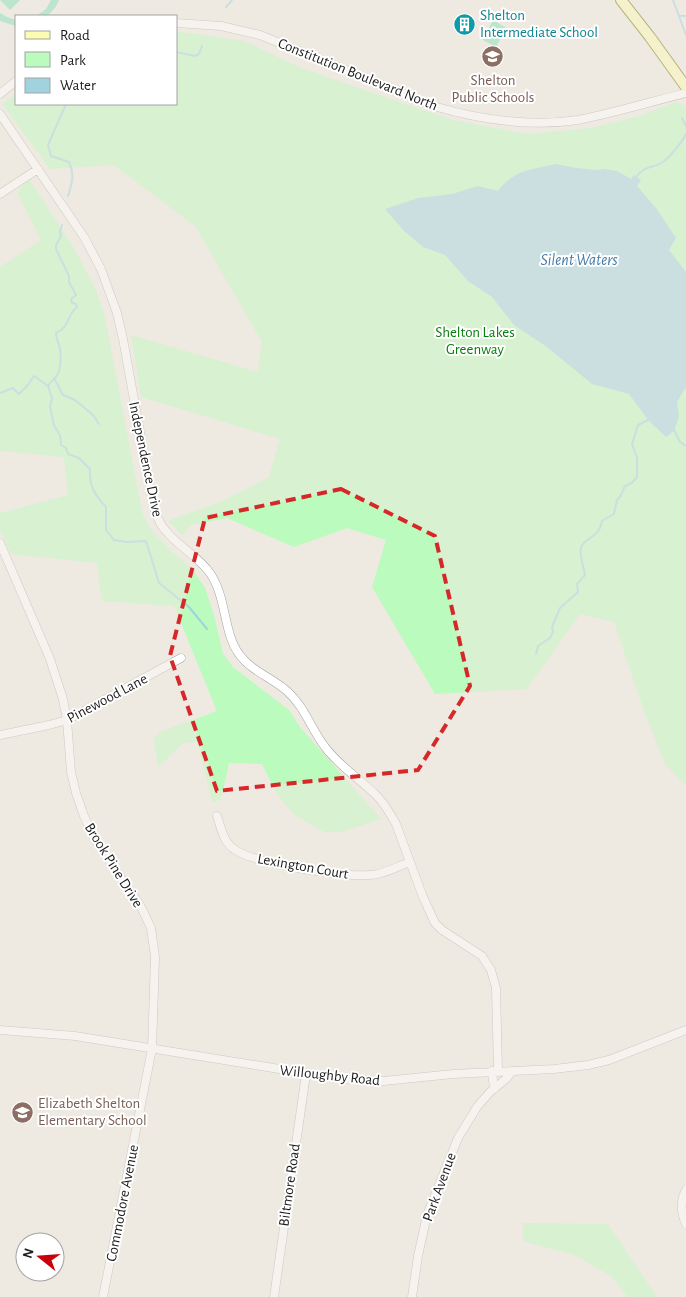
<svg xmlns="http://www.w3.org/2000/svg" width="686" height="1297" font-family="'Alegreya Sans',sans-serif">
  <style>
    .park { fill: #bbfbbd }
    .pitch { fill: #7ce1b4 }
    .water { fill: #a0d3de }
    .lines { fill: none; stroke-linecap: round; stroke-linejoin: round }
    .stream { stroke: #a0d3de; stroke-width: 2 }
    .street-casing { stroke: #a3a3a3; stroke-width: 9 }
    .secondary-casing { stroke: #6f7501; stroke-width: 12 }
    .street { stroke: #fff; stroke-width: 8 }
    .secondary { stroke: #fbfbb2; stroke-width: 10 }
    .marked { fill: none; stroke: #d62828; stroke-width: 4; stroke-dasharray: 10 6; stroke-linejoin: round }
    .labels { text-anchor: middle; stroke-width: 4; stroke-linejoin: round; paint-order: stroke }
    .culture-label { font-size: 15px; fill: #0d838f; stroke: #fff; text-anchor: start }
    .street-label { font-size: 15px; fill: #1c1c1c; stroke: #fff }
    .education-label { font-size: 15px; fill: #785e54; stroke: #fff }
    .park-label { font-size: 15px; fill: #077d0b; stroke: #fff }
    .water-label { font-size: 16px; font-style: italic; fill: #437aa6; stroke: #fff }
  </style>
  <rect width="100%" height="100%" fill="#eee9e1"/>
  <!-- park -->
  <path class="park" d="M176 32H182L244 41 301 68 452 120 529 134 591 128 639 116 676 102 686 106V786L665 764 643 708 614 622 580 614 527 689 435 694 372 587 386 540 347 528 294 547 227 518 191 525 182 535 168 521 222 501 269 477 280 439 141 397 131 335 258 372 262 342 195 226 114 165 50 169 2 104 16 94V104H176Z
    M29 179 74 248 96 290 105 317 142 512 149 527 171 551 193 570 205 588 214 615 223 654 233 667 289 710 300 727 381 819 341 832H324L294 815 277 794 262 764 229 763 221 800 212 802 198 742 183 743 158 767 154 738 160 732 217 711 174 606 102 601 97 563 11 554 0 530V513L68 495 64 457 0 451V267L41 240 17 192Z
    M523 1223 608 1224 657 1297H628L611 1276 574 1255 523 1241Z"/>
  <!-- pitch -->
  <path class="pitch" d="M0 0H20L10 10Z
    M51 0H59L55 8 47 16H36L46 9Z
    M0 13 7 17 16 20V26L0 21Z
    M493 20 506 28 496 47 483 40Z"/>
  <!-- water -->
  <path class="water" d="M556 164 576 168 597 170 604 169 617 171 631 179 634 175 641 180 637 186 656 208 676 238 669 250 686 272V387L677 402 679 416 674 431 666 437 648 420 629 394 592 384 547 347 514 325 492 297 468 281 445 255 423 247 404 231 385 209 418 198 452 194 478 186 498 191C515 169 531 170 556 164Z"/>
  <g class="lines">
    <!-- stream -->
    <path class="stream" d="M673 0 686 35
      M226 7 232 0
      M679 16H686
      M176 52 195 56 199 54 202 46
      M66 104 48 145 51 156 69 162C75 175 72 183 68 196
      M682 118 686 126
      M636 177C646 164 653 169 663 162 670 157 682 142 686 134
      M62 225 60 232 61 236 56 245V249L69 276V282L76 295 71 299 72 303 76 304 77 307C67 314 70 327 56 333 56 339 59 343 60 349 61 357 61 371 56 377 53 380 50 382 48 386L52 398 50 407 54 425 60 435 61 445 66 448 68 454 79 458 90 469C89 487 95 495 106 507V530L114 540 127 542 146 541 159 583 189 607 207 629
      M54 378 63 395 75 400 93 415 99 424
      M0 393 13 388 19 394 27 386 34 376 48 386
      M674 430 680 442 686 446
      M536 654 538 646 550 638 553 632 552 627 560 608 578 592 577 584 585 575C584 567 579 556 581 548 584 537 599 539 602 521L614 514 617 500 620 497 625 486 632 483 637 477V458L632 444 638 425 648 420"/>
    <defs>
      <path id="street" d="M176 23 221 26 260 35 437 107C482 120 530 127 578 120 614 113 650 102 686 93
        M0 94 16 81
        M0 114 84 237 101 269 117 313 123 339 153 504C156 514 159 524 166 531 179 547 198 556 210 573 227 598 223 632 239 654 250 670 272 678 287 691 305 707 311 729 325 747 339 766 360 779 377 796 385 804 391 815 396 824L423 897 435 923 442 930 482 956 491 970 496 988 498 1071
        M0 194 38 169
        M0 543 50 659 63 699 67 720 71 772 76 793 84 816 94 838 141 907 151 928 155 957 152 1049 103 1297
        M0 735 49 725 67 720 181 658
        M217 816C221 827 223 842 234 849 254 864 344 877 370 875 383 875 398 866 410 862
        M0 1030 75 1036 335 1078 384 1081 453 1074 554 1069 588 1065 609 1060 686 1030
        M492 1071 494 1089
        M686 1190C680 1201 681 1213 686 1224
        M274 1297 306 1074
        M412 1297 418 1256 427 1215 458 1138 477 1107 490 1092 507 1078 512 1071"/>
      <path id="secondary" d="M621 0 650 37 686 87"/>
    </defs>
    <!-- street casing -->
    <use href="#street" class="street-casing"/>
    <!-- secondary casing -->
    <use href="#secondary" class="secondary-casing"/>
    <!-- street -->
    <use href="#street" class="street"/>
    <!-- secondary -->
    <use href="#secondary" class="secondary"/>
  </g>
  <!-- marked area -->
  <path d="M0 0H686V1297H0ZM341 489 435 536 470 686 418 770 217 791 170 656 205 518Z" fill="#eee9e1" fill-opacity=".55" fill-rule="evenodd"/>
  <path class="marked" d="M341 489 435 536 470 686 418 770 217 791 170 656 205 518Z"/>
  <!-- icons -->
  <defs>
    <symbol id="building-disc" viewBox="-11 -11 22 22"><circle r="9.5" fill="#0f9aa8" stroke="#fff"/><path d="M-4-6H4V6H1V3H-1V6H-4ZM-2.5-4.3h1.7v1.8h-1.7ZM.8-4.3h1.7v1.8H.8ZM-2.5-1h1.7V.8h-1.7ZM.8-1h1.7V.8H.8Z" fill="#fff"/></symbol>
    <symbol id="school-disc" viewBox="-11 -11 22 22"><circle r="9.5" fill="#8d6e63" stroke="#fff"/><path d="M0-5L7-2L0 1L-7-2ZM-4 1L0 2.5L4 1V4Q0 6-4 4Z" fill="#fff"/></symbol>
  </defs>
  <g fill-rule="evenodd">
    <use href="#building-disc" x="452" y="12" width="25" height="25"/>
    <use href="#school-disc" x="480" y="44" width="25" height="25"/>
    <use href="#school-disc" x="10" y="1100" width="25" height="25"/>
  </g>
  <g class="labels">
    <!-- culture labels -->
    <g class="culture-label">
      <text x="480" y="20">Shelton<tspan x="480" dy="17">Intermediate School</tspan></text>
    </g>
    <!-- street labels -->
    <g class="street-label">
      <text transform="translate(358 74) rotate(22)" y="5">Constitution Boulevard North</text>
      <text transform="translate(146 459) rotate(78)" y="5">Independence Drive</text>
      <text transform="translate(107 698) rotate(-28)" y="5">Pinewood Lane</text>
      <text transform="translate(114 865) rotate(58)" y="5">Brook Pine Drive</text>
      <text transform="translate(303 866) rotate(10)" y="5">Lexington Court</text>
      <text transform="translate(330 1075) rotate(6)" y="5">Willoughby Road</text>
      <text transform="translate(289 1185) rotate(-82)" y="5">Biltmore Road</text>
      <text transform="translate(439 1187) rotate(-70)" y="5">Park Avenue</text>
      <text transform="translate(122 1203) rotate(-79)" y="5">Commodore Avenue</text>
    </g>
    <!-- education labels -->
    <g class="education-label">
      <text x="493" y="85">Shelton<tspan x="493" dy="17">Public Schools</tspan></text>
      <text x="38" y="1108" text-anchor="start">Elizabeth Shelton<tspan x="38" dy="17">Elementary School</tspan></text>
    </g>
    <!-- park labels -->
    <g class="park-label">
      <text x="475" y="337">Shelton Lakes<tspan x="475" dy="17">Greenway</tspan></text>
    </g>
    <!-- water labels -->
    <g class="water-label">
      <text x="579" y="265">Silent Waters</text>
    </g>
  </g>
  <!-- legend -->
  <rect x="15" y="15" width="162" height="90" fill="#ffffff" stroke="#a4a4a4"/>
  <rect x="25" y="31" width="25" height="8" fill="#fbfbb2" stroke="#a4a4a4"/>
  <text x="60" y="40" font-size="15" fill="#1c1c1c">Road</text>
  <rect x="25" y="52" width="25" height="15" fill="#bbfbbd" stroke="#a4a4a4"/>
  <text x="60" y="65" font-size="15" fill="#1c1c1c">Park</text>
  <rect x="25" y="78" width="25" height="15" fill="#a0d3de" stroke="#a4a4a4"/>
  <text x="60" y="90" font-size="15" fill="#1c1c1c">Water</text>
  <!-- north arrow -->
  <g transform="translate(40 1257) rotate(287)"><circle r="24" fill="#ffffff" stroke="#a4a4a4"/>
  <path d="M0-4L9 19L0 12L-9 19Z" fill="#c8000a"/>
  <text y="-8" font-size="14" font-weight="bold" text-anchor="middle" fill="#1c1c1c">N</text>
  </g>
</svg>
